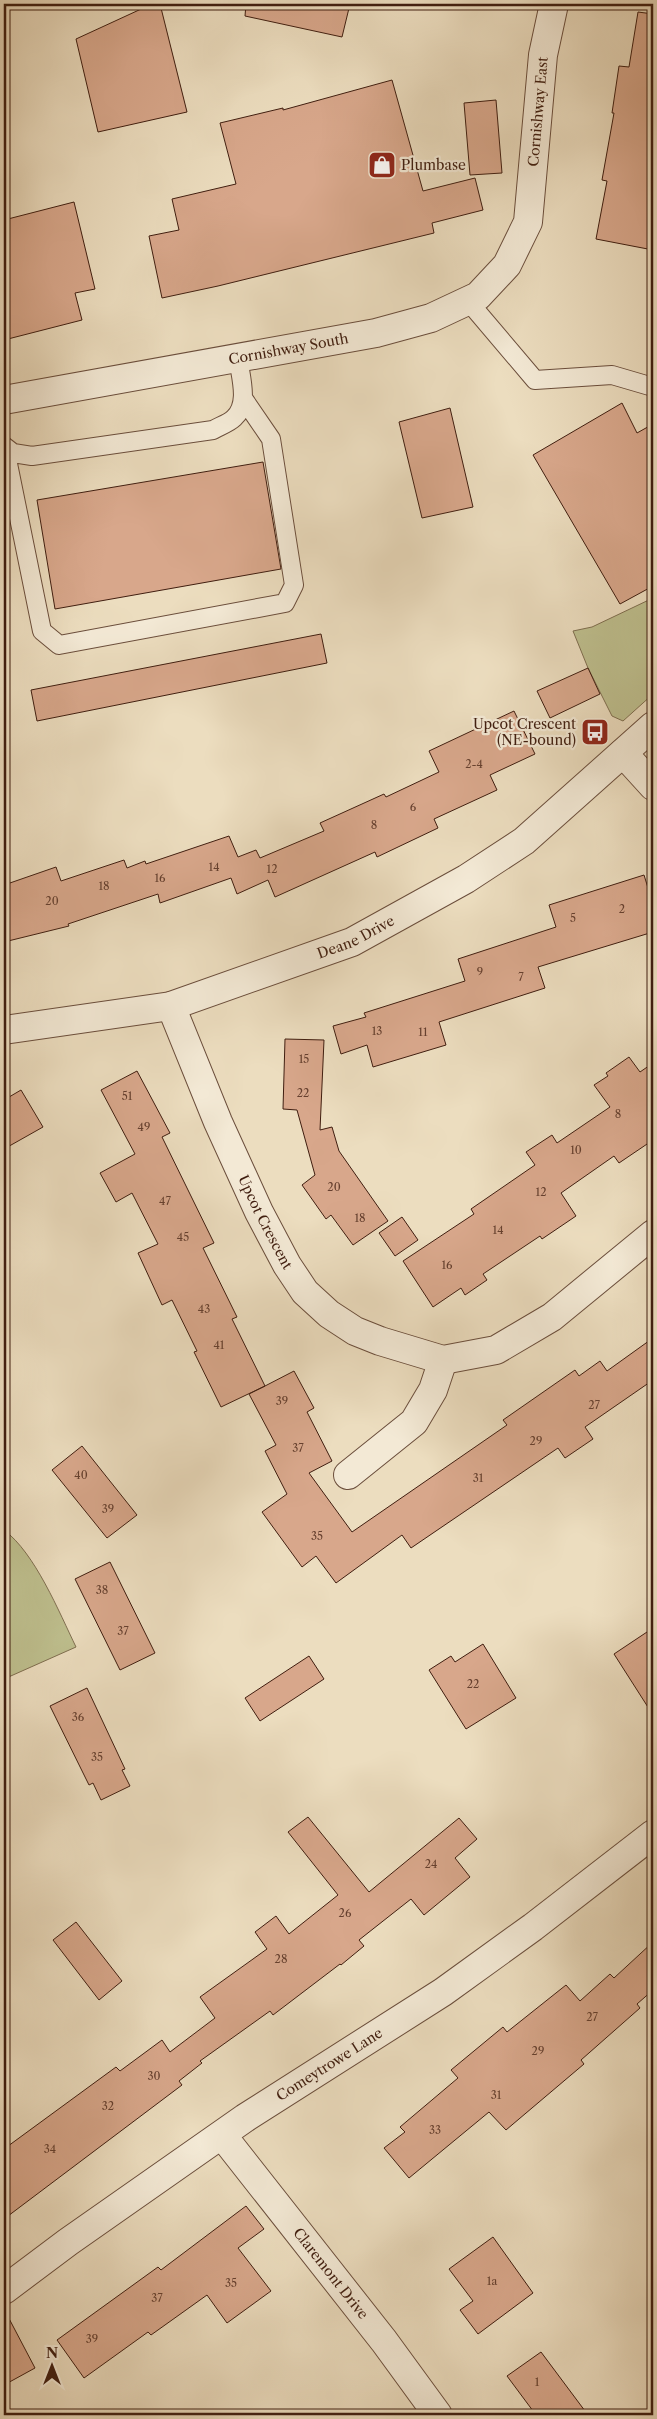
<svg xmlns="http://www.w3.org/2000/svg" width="657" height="2419" font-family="'Libre Caslon Text',serif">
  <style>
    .green { fill: #bebf8e; stroke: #7f6e4f }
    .building { fill: #d8a78b; stroke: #401e10 }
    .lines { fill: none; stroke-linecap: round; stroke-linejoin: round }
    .service-casing { stroke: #6b4e3c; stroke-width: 20 }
    .minor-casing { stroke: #6b4e3c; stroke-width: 30 }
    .service { stroke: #f3e9d5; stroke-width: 18 }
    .minor { stroke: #f3e9d5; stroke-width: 28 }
    .labels { text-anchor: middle; stroke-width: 4.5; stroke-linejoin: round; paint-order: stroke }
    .number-label { font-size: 11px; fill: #66402f }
    .street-label { font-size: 14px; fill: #401e10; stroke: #f3e9d5 }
    .poi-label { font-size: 14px; fill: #401e10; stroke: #f3e9d5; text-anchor: start }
  </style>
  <rect width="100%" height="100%" fill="#ecddbf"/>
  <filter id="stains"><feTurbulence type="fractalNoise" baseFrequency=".004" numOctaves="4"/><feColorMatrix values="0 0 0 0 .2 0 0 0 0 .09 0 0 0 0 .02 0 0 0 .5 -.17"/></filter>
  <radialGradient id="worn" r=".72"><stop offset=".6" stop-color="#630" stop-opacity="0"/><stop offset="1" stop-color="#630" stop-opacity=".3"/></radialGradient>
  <!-- green -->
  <path class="green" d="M653 598V694L623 721 612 716 588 668 573 631 592 627Z
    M4 1530C35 1553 59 1612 76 1647L4 1679Z"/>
  <!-- building -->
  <path class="building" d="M152 4H160L187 112 98 132 76 39Z
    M246 4H350L342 37 245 16Z
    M638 12 653 14V250L596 239 607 181 602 180 614 113H612L619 66 629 67Z
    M392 80 423 191 475 178 483 210 432 223 434 233 218 286 162 298 149 236 179 230 172 199 236 184 220 123 283 108V110Z
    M496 100 502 173 470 175 464 103Z
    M74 202 95 289 75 293 82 320 4 340V220Z
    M622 403 637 433 653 424V586L620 604 533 455Z
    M450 408 473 507 422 518 399 422Z
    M263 462 281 569 55 609 37 500Z
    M321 634 327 663 37 721 31 690Z
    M588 668 600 694 550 718 537 691Z
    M514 711 535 754 490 775 497 790 434 819 438 828 377 857 375 852 275 897 268 880 237 894 231 878 160 903 158 894 68 924 69 926 4 942V898L8 897 7 884 56 867 61 881 124 860 127 868 145 861 146 864 229 836 238 857 256 850 260 858 324 831 320 823 384 794 386 797 439 772 429 751Z
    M644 875 653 904V932L538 967 545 988 439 1022 446 1045 373 1067 367 1045 341 1054 333 1026 366 1017 364 1013 465 981 458 959 556 927 549 905Z
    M285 1039 324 1040 320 1130 332 1127 339 1151 388 1221 353 1245 331 1215 326 1219 302 1185 315 1175 297 1110 283 1109Z
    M629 1057 640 1072 653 1063V1140L619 1163 614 1156 561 1193 576 1216 542 1239 540 1236 483 1274 487 1280 465 1295 461 1288 433 1307 403 1261 474 1214 471 1209 535 1165 526 1152 552 1135 557 1143 610 1107 594 1085 608 1076 606 1073Z
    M137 1071 170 1133 162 1137 214 1243 203 1248 237 1317 232 1319 265 1386 294 1371 314 1408 307 1412 332 1461 309 1473 352 1532 507 1425 503 1420 575 1370 579 1376 600 1361 607 1371 653 1338V1380L585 1427 593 1439 565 1458 558 1448 411 1548 402 1535 336 1583 316 1556 302 1567 262 1512 287 1494 265 1451 276 1445 249 1394 265 1386 221 1407 194 1352 197 1351 172 1300 162 1305 138 1253 158 1244 132 1193 116 1202 100 1173 135 1154 101 1090Z
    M21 1090 43 1127 4 1149V1100Z
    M402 1217 418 1240 395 1256 379 1233Z
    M82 1446 137 1515 107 1538 52 1470Z
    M110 1562 155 1653 120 1670 75 1579Z
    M653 1628V1715L614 1654Z
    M483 1644 516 1698 466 1729 429 1670 451 1656 455 1662Z
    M309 1656 324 1679 260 1721 245 1698Z
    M87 1688 125 1769 122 1770 130 1786 101 1800 93 1783 89 1785 50 1706Z
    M308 1817 369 1892 459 1818 477 1839 455 1858 470 1877 424 1915 411 1899 359 1940 364 1946 341 1965 340 1964 273 2015 270 2011 200 2061 202 2063 179 2081 182 2085 4 2219V2149L116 2067 120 2071 162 2040 170 2052 215 2018 200 1997 267 1949 255 1932 276 1916 289 1934 338 1895 288 1832Z
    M76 1922 122 1981 99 2000 53 1940Z
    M653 1942V1990L637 2004 640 2008 581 2060 584 2064 506 2130 489 2112 409 2178 384 2148 405 2132 400 2127 458 2078 451 2070 503 2027 507 2032 566 1985 580 2001 610 1974 614 1978Z
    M246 2206 264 2229 238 2248 271 2291 227 2323 207 2295 151 2335 148 2332 84 2378 57 2340 158 2267 161 2270Z
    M493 2237 533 2293 478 2334 460 2310 473 2301 449 2269Z
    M4 2309 35 2368 4 2385Z
    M541 2352 588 2415H536L507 2376Z"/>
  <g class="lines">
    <defs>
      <path id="service" d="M468 301 535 380 612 375 653 387
        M4 446 13 453 32 456 213 430C220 426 229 423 234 418 250 403 240 376 238 357
        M5 449 42 631 59 645 285 603 294 585 271 439 243 398"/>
      <g id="minor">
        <path id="s1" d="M4 400 376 333 431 318 478 296 507 265 528 222 543 55 554 4"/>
        <path d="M623 753 653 786"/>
        <path id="s2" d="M171 1006 218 1122 259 1212 287 1265 305 1292 329 1314 355 1331 380 1341 443 1360 496 1350 552 1317 653 1234"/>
        <path id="s3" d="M4 1030 171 1006 352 942 466 879 524 841 653 726"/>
        <path d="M348 1475 414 1422 433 1390 443 1360"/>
        <path id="s4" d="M222 2135 384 2341 438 2415"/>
        <path id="s5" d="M4 2290 68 2242 245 2118 443 1992 533 1927 653 1834"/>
      </g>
    </defs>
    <!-- service casing -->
    <use href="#service" class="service-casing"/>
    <!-- minor casing -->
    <use href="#minor" class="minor-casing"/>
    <!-- service -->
    <use href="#service" class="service"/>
    <!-- minor -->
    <use href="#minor" class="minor"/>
  </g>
  <!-- icons -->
  <defs>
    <symbol id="shop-square" viewBox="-11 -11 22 22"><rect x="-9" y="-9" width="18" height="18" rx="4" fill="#8f2418" stroke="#f3e9d5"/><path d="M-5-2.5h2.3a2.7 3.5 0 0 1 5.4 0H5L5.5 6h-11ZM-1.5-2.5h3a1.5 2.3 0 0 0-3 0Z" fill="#fff"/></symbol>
    <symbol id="bus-square" viewBox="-11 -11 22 22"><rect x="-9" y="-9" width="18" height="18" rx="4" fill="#8f2418" stroke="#f3e9d5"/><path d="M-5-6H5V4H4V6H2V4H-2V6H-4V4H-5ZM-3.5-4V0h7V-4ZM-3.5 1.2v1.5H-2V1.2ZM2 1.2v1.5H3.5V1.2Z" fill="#fff"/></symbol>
  </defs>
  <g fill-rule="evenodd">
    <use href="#shop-square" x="366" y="149" width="32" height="32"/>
    <use href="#bus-square" x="579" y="716" width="32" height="32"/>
  </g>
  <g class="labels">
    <!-- number labels -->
    <g class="number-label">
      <text x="474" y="768">2-4</text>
      <text x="413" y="811">6</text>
      <text x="374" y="829">8</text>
      <text x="214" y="871">14</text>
      <text x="272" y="873">12</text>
      <text x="160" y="882">16</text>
      <text x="104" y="890">18</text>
      <text x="52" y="905">20</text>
      <text x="622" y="913">2</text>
      <text x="573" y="922">5</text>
      <text x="480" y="976">9</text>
      <text x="521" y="981">7</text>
      <text x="377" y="1035">13</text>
      <text x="423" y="1036">11</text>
      <text x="304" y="1063">15</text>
      <text x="303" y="1097">22</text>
      <text x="127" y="1100">51</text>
      <text x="618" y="1118">8</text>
      <text x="144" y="1131">49</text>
      <text x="576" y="1154">10</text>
      <text x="334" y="1191">20</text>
      <text x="541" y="1196">12</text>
      <text x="165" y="1205">47</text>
      <text x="360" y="1222">18</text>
      <text x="498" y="1234">14</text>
      <text x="183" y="1241">45</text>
      <text x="447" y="1269">16</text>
      <text x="204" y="1313">43</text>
      <text x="219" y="1349">41</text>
      <text x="282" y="1405">39</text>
      <text x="594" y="1409">27</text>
      <text x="536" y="1445">29</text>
      <text x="298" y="1452">37</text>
      <text x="81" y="1479">40</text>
      <text x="478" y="1482">31</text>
      <text x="108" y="1513">39</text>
      <text x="317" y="1540">35</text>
      <text x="102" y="1594">38</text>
      <text x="123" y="1635">37</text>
      <text x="473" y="1688">22</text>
      <text x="78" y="1721">36</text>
      <text x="97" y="1761">35</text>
      <text x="431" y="1868">24</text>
      <text x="345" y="1917">26</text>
      <text x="281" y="1963">28</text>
      <text x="592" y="2021">27</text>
      <text x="538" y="2055">29</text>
      <text x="154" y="2080">30</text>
      <text x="496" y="2099">31</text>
      <text x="108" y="2110">32</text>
      <text x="435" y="2134">33</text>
      <text x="50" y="2153">34</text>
      <text x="492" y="2285">1a</text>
      <text x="231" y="2287">35</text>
      <text x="157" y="2302">37</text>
      <text x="92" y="2343">39</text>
      <text x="537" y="2386">1</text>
    </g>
    <!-- street labels -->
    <g class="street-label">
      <text dy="5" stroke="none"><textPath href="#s1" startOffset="688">Cornishway East</textPath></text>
      <text dy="5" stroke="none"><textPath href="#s1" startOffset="289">Cornishway South</textPath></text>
      <text dy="5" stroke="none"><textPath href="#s3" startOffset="366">Deane Drive</textPath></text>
      <text dy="5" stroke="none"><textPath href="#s2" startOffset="236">Upcot Crescent</textPath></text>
      <text dy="5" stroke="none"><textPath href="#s5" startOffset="396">Comeytrowe Lane</textPath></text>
      <text dy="5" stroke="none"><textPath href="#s4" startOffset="176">Claremont Drive</textPath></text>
    </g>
    <!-- poi labels -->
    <g class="poi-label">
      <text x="401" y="170">Plumbase</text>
      <text x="576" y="729" text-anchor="end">Upcot Crescent<tspan x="576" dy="16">(NE-bound)</tspan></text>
    </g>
  </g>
  <!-- margin -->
  <rect width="657" height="2419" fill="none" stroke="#ecddbf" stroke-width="20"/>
  <rect x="5" y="5" width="647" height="2409" fill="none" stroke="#401e10" stroke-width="2.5"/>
  <rect x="10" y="10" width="637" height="2399" fill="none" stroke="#401e10"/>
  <!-- north arrow -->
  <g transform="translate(52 2366)" stroke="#f3e9d5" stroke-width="4" paint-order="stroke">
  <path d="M0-4L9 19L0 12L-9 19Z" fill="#401e10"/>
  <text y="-8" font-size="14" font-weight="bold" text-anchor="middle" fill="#401e10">N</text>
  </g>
  <rect width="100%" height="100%" filter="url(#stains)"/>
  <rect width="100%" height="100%" fill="url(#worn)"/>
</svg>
